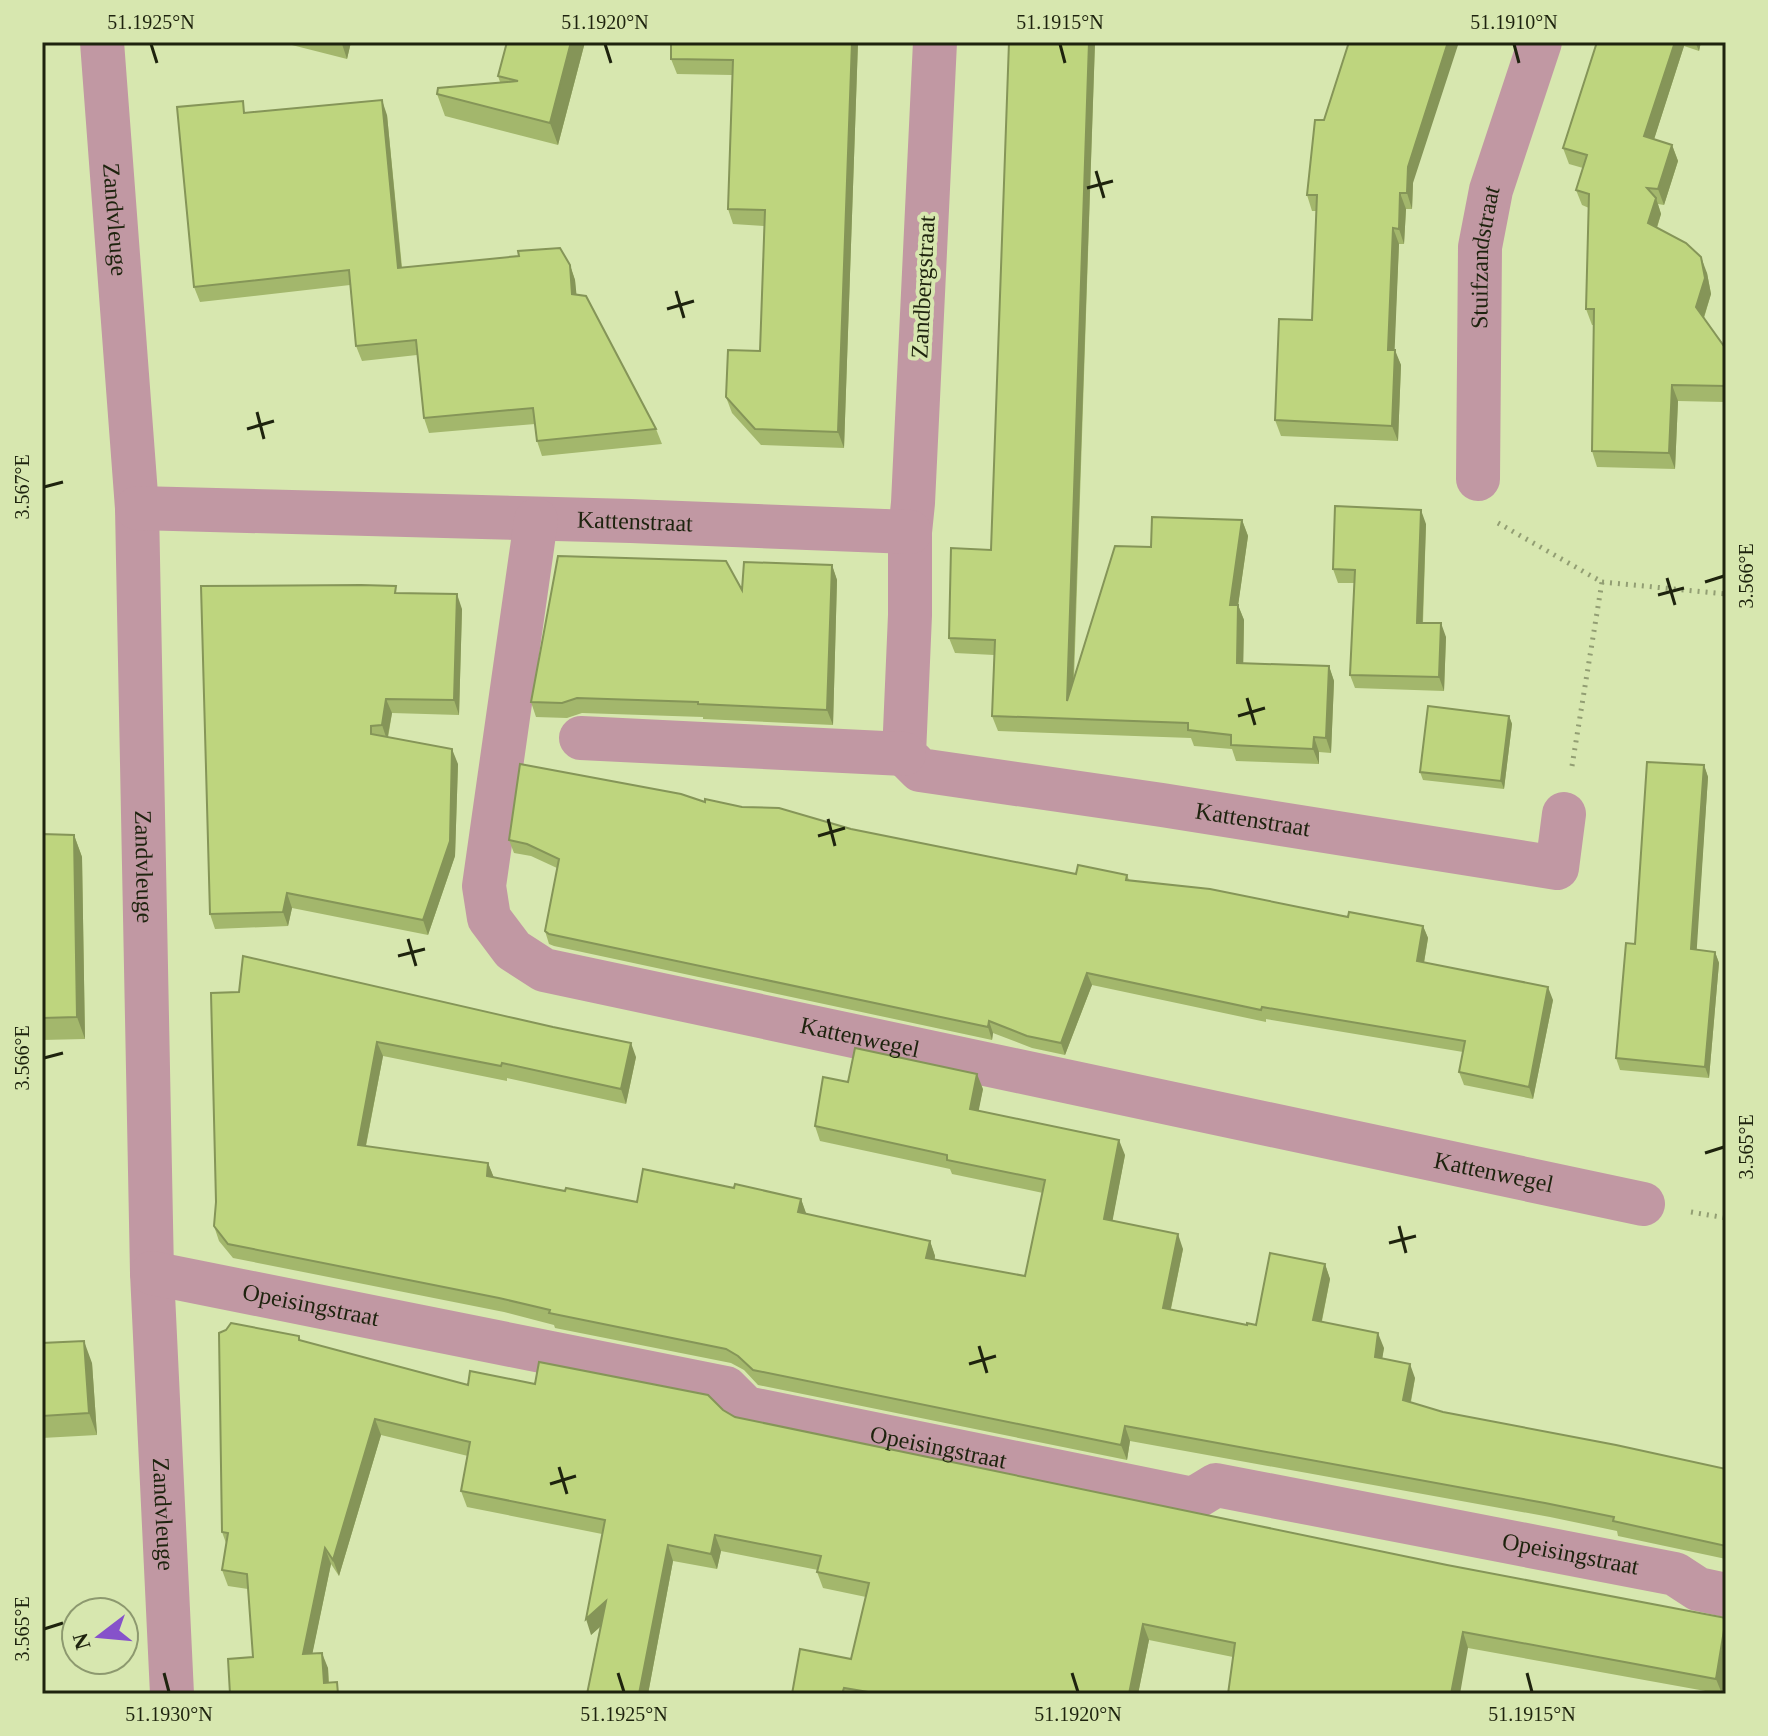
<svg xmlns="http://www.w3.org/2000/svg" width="1768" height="1736" font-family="Georgia,serif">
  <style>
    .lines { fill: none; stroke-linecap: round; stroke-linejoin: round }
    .path { stroke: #929e73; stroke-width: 5; stroke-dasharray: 2 6; stroke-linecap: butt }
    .street { stroke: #c198a3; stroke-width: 44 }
    .wall { fill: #a3b76c }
    .shaded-wall { fill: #859558 }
    .building { fill: #bed57e; stroke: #859558; stroke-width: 2 }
    .ticks { fill: none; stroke: #1e230e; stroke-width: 3 }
    .labels { text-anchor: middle; stroke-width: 8; stroke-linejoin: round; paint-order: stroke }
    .street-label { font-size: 24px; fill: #1e230e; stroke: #d7e7af }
    .neatline { fill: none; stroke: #1e230e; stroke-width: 3 }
    .ticks-label { font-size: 20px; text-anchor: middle; fill: #1e230e }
  </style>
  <rect width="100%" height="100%" fill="#d7e7af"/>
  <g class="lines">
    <!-- path -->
    <path class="path" d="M1498 523 1602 582 1572 766
      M1602 582 1726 594
      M1691 1212 1726 1218"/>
    <!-- street -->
    <g class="street">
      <path id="s1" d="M102 42 137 508 152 1273 172 1694"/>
      <path id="s2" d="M935 42 913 503 910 532V615L904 754 920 770 1162 805 1557 868 1564 814"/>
      <path id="s3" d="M1478 479 1480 247 1491 190 1540 42"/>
      <path id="s4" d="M137 508 631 521 910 532"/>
      <path id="s5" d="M536 520 484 886 489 918 513 950 544 970 1643 1204"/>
      <path d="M581 738 904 754"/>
      <path id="s6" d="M152 1273 726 1388 746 1408 1193 1499 1216 1485 1675 1574 1698 1589 1726 1595"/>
    </g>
  </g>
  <!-- wall -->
  <path class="wall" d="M280 42H351L347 59Z
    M494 42H585L558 145 445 116 437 94 500 82 498 76 506 45Z
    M671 42H858L844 448 761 445 732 413 726 397 760 351 764 226 733 224 728 209 732 75 677 74 671 59Z
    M1009 42H1095L1074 679 1151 547 1242 520 1248 536 1238 605 1244 620 1243 663 1329 666 1334 681 1331 753 1319 752V764L1236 761 1232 749 1194 746 1191 738 998 731 992 716 994 655 955 653 949 638 991 550Z
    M1597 42H1701L1699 51 1684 46 1654 139 1672 145 1678 161 1664 205 1658 204 1661 214 1657 228 1707 273 1711 294 1704 318 1726 349V402L1678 401 1675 469 1597 467 1592 451 1594 325H1592L1586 309 1589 208 1582 205 1576 190 1583 168 1569 164 1563 148Z
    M247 113 387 115 402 267 570 265 575 280 576 295 656 429 662 444 542 456 537 441 535 424 429 433 424 418 417 355 362 361 356 346 350 285 200 302 194 287Z
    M1413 183 1412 209H1406L1404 244H1399L1394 350 1401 365 1398 441 1281 436 1275 420 1312 320 1317 211H1312L1307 195Z
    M1426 524 1423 623 1446 637 1444 691 1355 688 1350 675 1354 583H1338L1333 569Z
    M832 565 837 580 833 725 703 719V717L582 713 567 718 536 717 531 702 742 590Z
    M398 593 462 609 459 715 392 713 388 738 458 764 455 856 428 935 292 908 288 926 215 929 210 914Z
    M1509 716 1512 724 1504 789 1423 780 1420 772Z
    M1704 765 1708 777 1696 950 1715 952 1719 963 1709 1078 1620 1070 1616 1058 1635 944Z
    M705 802 851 829 1076 874 1127 875 1129 880 1348 917 1423 926 1428 938 1424 963 1553 1000 1533 1099 1464 1085 1459 1072 1463 1052 1266 1019V1022L1092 985 1065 1055 1032 1048 993 1033 992 1040 554 946 549 944 545 931 557 868 531 856 514 853 509 840Z
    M42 834 74 835 82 857 85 1039 42 1040Z
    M211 993 636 1057 626 1104 507 1078V1081L383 1056 366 1146 488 1163 494 1178 565 1191 637 1202 734 1188 801 1199 806 1214 930 1241 935 1256V1259L1025 1276 1043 1193 952 1174 950 1169 820 1141 815 1126 848 1082 983 1089 978 1111 1125 1155 1112 1221 1183 1249 1171 1309 1247 1325H1256L1325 1264 1330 1279 1322 1321 1384 1348 1382 1358 1415 1378 1411 1402 1443 1412 1726 1469V1559L1618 1536 1617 1531 1550 1517 1130 1441 1127 1460 758 1385 744 1370 731 1363 555 1328 554 1325 504 1312 233 1258 219 1241 214 1226 216 1202Z
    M299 1336 300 1341 468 1385 535 1384 723 1410 735 1417 1726 1672 1722 1694 1468 1648 1233 1657 1149 1640 1138 1694H792L851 1659 866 1597 823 1588 817 1572 818 1570 721 1551 717 1569 673 1561 648 1694H587L600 1627 591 1635 602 1534 467 1507 461 1491 468 1456 381 1435 339 1576 331 1564 312 1654 328 1668 329 1683 341 1694 253 1657 248 1589 228 1586 222 1570 226 1543 222 1532Z
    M42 1343 92 1363 97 1435 42 1438Z"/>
  <!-- shaded-wall -->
  <path class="shaded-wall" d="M342 42H351L347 59 342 44Z
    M571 42H585L558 145 550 123Z
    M852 42H858L844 448 838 432Z
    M1089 42H1095L1072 716 1067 701Z
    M1448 42H1459L1413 183 1412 209 1407 193 1408 167Z
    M1675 42H1683L1684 46 1650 152 1644 136Z
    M1695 42H1701L1699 51Z
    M382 100 387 115 403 283 398 268Z
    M1672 145 1678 161 1664 205 1658 189Z
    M1400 193 1406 209 1404 244 1399 229Z
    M1656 198 1661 214 1653 239 1648 223Z
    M1393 228 1399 244 1394 365 1388 350Z
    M1701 257 1707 273 1711 294 1702 323 1696 307Z
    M570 265 575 280 578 309 572 294Z
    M1395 350 1401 365 1398 441 1392 426Z
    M1672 385 1678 401 1675 469 1669 453Z
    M1421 510 1426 524 1422 636 1417 623Z
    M1242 520 1248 536 1236 620 1230 605Z
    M42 541 44 613 42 606Z
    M832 565 837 580 833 725 827 710Z
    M457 594 462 609 459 715 454 700Z
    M1238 605 1244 620 1243 678 1237 663Z
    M1441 623 1446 637 1444 691 1439 677Z
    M1329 666 1334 681 1331 753 1326 738Z
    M386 699 392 713 387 740 382 725Z
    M1509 716 1512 724 1504 789 1501 781Z
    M1314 737 1319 752V764L1313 749Z
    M452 749 458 764 455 856 428 935 423 920Z
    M1704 765 1708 777 1696 961 1691 949Z
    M74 835 82 857 85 1039 77 1017Z
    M287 893 292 908 288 926 283 912Z
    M1423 926 1428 938 1422 974 1417 961Z
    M1715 952 1719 963 1709 1078 1705 1067Z
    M1087 973 1092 985 1065 1055 1061 1043Z
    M1548 987 1553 1000 1533 1099 1529 1087Z
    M989 1021 993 1033 992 1040 988 1027Z
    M377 1042 383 1056 363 1160 358 1145Z
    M631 1043 636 1057 626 1104 621 1089Z
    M977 1074 983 1089 976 1124 970 1109Z
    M1119 1140 1125 1155 1110 1234 1104 1219Z
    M488 1163 494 1178 487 1176Z
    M801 1199 806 1213 803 1227 798 1212Z
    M1178 1234 1183 1249 1168 1322 1163 1308Z
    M930 1241 935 1256 932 1272 926 1258Z
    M1325 1264 1330 1279 1319 1334 1313 1320Z
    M1378 1333 1384 1348 1380 1372 1375 1357Z
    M84 1341 92 1363 97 1435 89 1413Z
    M1410 1364 1415 1378 1408 1415 1403 1400Z
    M375 1419 381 1435 339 1576 333 1560Z
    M1125 1426 1130 1441 1127 1460 1121 1445Z
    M715 1535 721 1551 717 1569 711 1554Z
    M668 1545 673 1561 648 1694H639Z
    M325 1548 331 1564 309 1670 303 1654Z
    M606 1601 611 1617 591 1635 586 1619Z
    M1726 1623V1672L1722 1694 1716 1679Z
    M1143 1624 1149 1640 1138 1694H1129Z
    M1463 1632 1468 1648 1460 1694H1451Z
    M322 1653 328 1668 329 1694 324 1683Z"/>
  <!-- building -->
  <path class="building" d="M507 42H571L550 123 437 94 438 88 518 81 498 76Z
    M671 42H852L838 432 755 429 726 397 728 350 760 351 765 210 728 209 733 60 671 59Z
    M1009 42H1089L1067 701 1115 546 1151 547 1152 517 1242 520 1230 605H1238L1237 663 1329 666 1326 738 1314 737 1313 749 1231 745V735L1188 730V723L992 716 995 640 949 638 951 548 991 550Z
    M1349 42H1448L1408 167 1407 193H1400L1399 229 1393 228 1388 350H1395L1392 426 1275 420 1279 319 1312 320 1317 195H1307L1315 120H1324Z
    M1597 42H1675L1644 136 1672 145 1658 189 1647 188 1656 198 1648 223 1686 243 1701 257 1705 278 1696 307 1726 349V386L1672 385 1669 453 1592 451 1594 309H1586L1589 194 1576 190 1587 155 1563 148Z
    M382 100 398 268 519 256 518 251 560 248 570 265 572 294 586 296 656 429 537 441 533 408 424 418 416 340 356 346 349 270 194 287 177 107 243 101 244 113Z
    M1335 506 1421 510 1417 623H1441L1439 677 1350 675 1355 570 1333 569Z
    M558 556 726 561 742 590 744 562 832 565 827 710 698 704V702L577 698 562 703 531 702Z
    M361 585 396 586 395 593 457 594 454 700 386 699 382 725 371 726V734L452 749 450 841 423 920 287 893 283 912 210 914 201 586Z
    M1428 706 1509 716 1501 781 1420 772Z
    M1647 762 1704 765 1691 949 1715 952 1705 1067 1616 1058 1626 943 1635 944Z
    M520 764 681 794 705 802V799L742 807 779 808 851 829 1076 874 1078 865 1127 875 1126 880 1210 889 1348 917 1349 912 1423 926 1417 961 1548 987 1529 1087 1459 1072 1465 1041 1262 1007 1261 1010 1087 973 1061 1043 1027 1036 989 1021 988 1027 549 934 545 931 559 859 527 844 509 840Z
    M42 834 74 835 77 1017 42 1018Z
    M243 956 553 1027 631 1043 621 1089 502 1063 501 1066 377 1042 358 1145 488 1163 487 1176 565 1191 566 1188 637 1202 643 1169 734 1188 735 1184 801 1199 798 1212 930 1241 926 1258 1025 1276 1045 1180 947 1160V1155L815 1126 823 1077 848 1082 855 1048 977 1074 970 1109 1119 1140 1104 1219 1178 1234 1163 1308 1247 1325V1323L1256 1325 1270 1253 1325 1264 1313 1320 1378 1333 1375 1357 1410 1364 1403 1400 1443 1412 1616 1445 1726 1469V1546L1613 1521 1614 1517 1545 1503 1125 1426 1121 1445 753 1370 738 1356 726 1349 549 1313 550 1310 499 1298 228 1244 214 1226 216 1202 211 993 239 992Z
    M231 1323 299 1336V1340L468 1385 470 1371 535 1384 539 1362 708 1395 723 1410 735 1417 1447 1565 1726 1618 1716 1679 1463 1632 1451 1694H1228L1235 1643 1143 1624 1129 1694H880L844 1688 842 1694H792L800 1649 851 1659 869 1583 817 1572 821 1556 715 1535 711 1554 668 1545 639 1694H587L606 1601 586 1619 605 1520 461 1491 470 1442 375 1419 333 1560 325 1548 303 1654 322 1653 324 1683 337 1682 338 1694H230L228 1659 253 1657 247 1574 222 1570 228 1533 222 1532 219 1333 226 1330Z
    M84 1341 89 1413 42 1416V1343Z"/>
  <!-- ticks -->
  <path class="ticks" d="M151 44 157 63M605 44 611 63M1060 44 1065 63M1514 44 1519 63M1096 171 1104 198M1087 188 1113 181M676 291 684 318M667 309 694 301M257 412 264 439M247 429 274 421M44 487 63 482M1667 578 1675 605M1705 582 1724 576M1658 595 1684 588M1247 698 1255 725M1238 716 1265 708M828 819 835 846M818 836 845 828M408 939 416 966M398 956 425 949M44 1058 63 1053M1705 1153 1724 1147M1399 1226 1406 1253M1389 1243 1416 1236M979 1346 987 1373M969 1364 996 1356M559 1467 567 1494M550 1484 576 1476M44 1629 63 1623M164 1673 169 1692M618 1673 624 1692M1072 1673 1078 1692M1527 1673 1532 1692"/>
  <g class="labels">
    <!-- street labels -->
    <g class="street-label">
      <text dy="8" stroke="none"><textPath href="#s1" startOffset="178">Zandvleuge</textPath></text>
      <text dy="8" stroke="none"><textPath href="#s3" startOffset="222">Stuifzandstraat</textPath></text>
      <text transform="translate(923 287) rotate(-87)" y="8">Zandbergstraat</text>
      <text dy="8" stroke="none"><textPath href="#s4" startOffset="498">Kattenstraat</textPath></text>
      <text dy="8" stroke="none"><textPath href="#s2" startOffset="1072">Kattenstraat</textPath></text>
      <text dy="8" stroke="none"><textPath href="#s1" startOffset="826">Zandvleuge</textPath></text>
      <text dy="8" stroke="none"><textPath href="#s5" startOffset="802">Kattenwegel</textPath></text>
      <text dy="8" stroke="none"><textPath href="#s5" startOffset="1450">Kattenwegel</textPath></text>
      <text dy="8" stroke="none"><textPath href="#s6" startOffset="162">Opeisingstraat</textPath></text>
      <text dy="8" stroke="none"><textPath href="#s6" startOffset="810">Opeisingstraat</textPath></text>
      <text dy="8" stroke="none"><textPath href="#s1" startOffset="1474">Zandvleuge</textPath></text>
      <text dy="8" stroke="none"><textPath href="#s6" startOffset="1458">Opeisingstraat</textPath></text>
    </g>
  </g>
  <!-- border -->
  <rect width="1768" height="1736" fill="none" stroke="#d7e7af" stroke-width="88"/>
  <!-- north arrow -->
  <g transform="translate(100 1636) rotate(254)"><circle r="38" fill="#d7e7af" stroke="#8d996f" stroke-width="2"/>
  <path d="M0-6L14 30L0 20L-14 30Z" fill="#8652ca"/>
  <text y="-12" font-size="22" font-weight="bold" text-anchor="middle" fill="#1e230e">N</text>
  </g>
  <rect x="44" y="44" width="1680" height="1648" class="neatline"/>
  <g class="ticks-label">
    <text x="151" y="29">51.1925°N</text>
    <text x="605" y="29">51.1920°N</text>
    <text x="1060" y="29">51.1915°N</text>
    <text x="1514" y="29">51.1910°N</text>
    <text transform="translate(22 487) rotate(-90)" y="7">3.567°E</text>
    <text transform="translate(1746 576) rotate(-90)" y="7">3.566°E</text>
    <text transform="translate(22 1058) rotate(-90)" y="7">3.566°E</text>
    <text transform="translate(1746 1147) rotate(-90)" y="7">3.565°E</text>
    <text transform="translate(22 1629) rotate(-90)" y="7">3.565°E</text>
    <text x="169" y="1721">51.1930°N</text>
    <text x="624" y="1721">51.1925°N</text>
    <text x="1078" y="1721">51.1920°N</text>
    <text x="1532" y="1721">51.1915°N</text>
  </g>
</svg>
